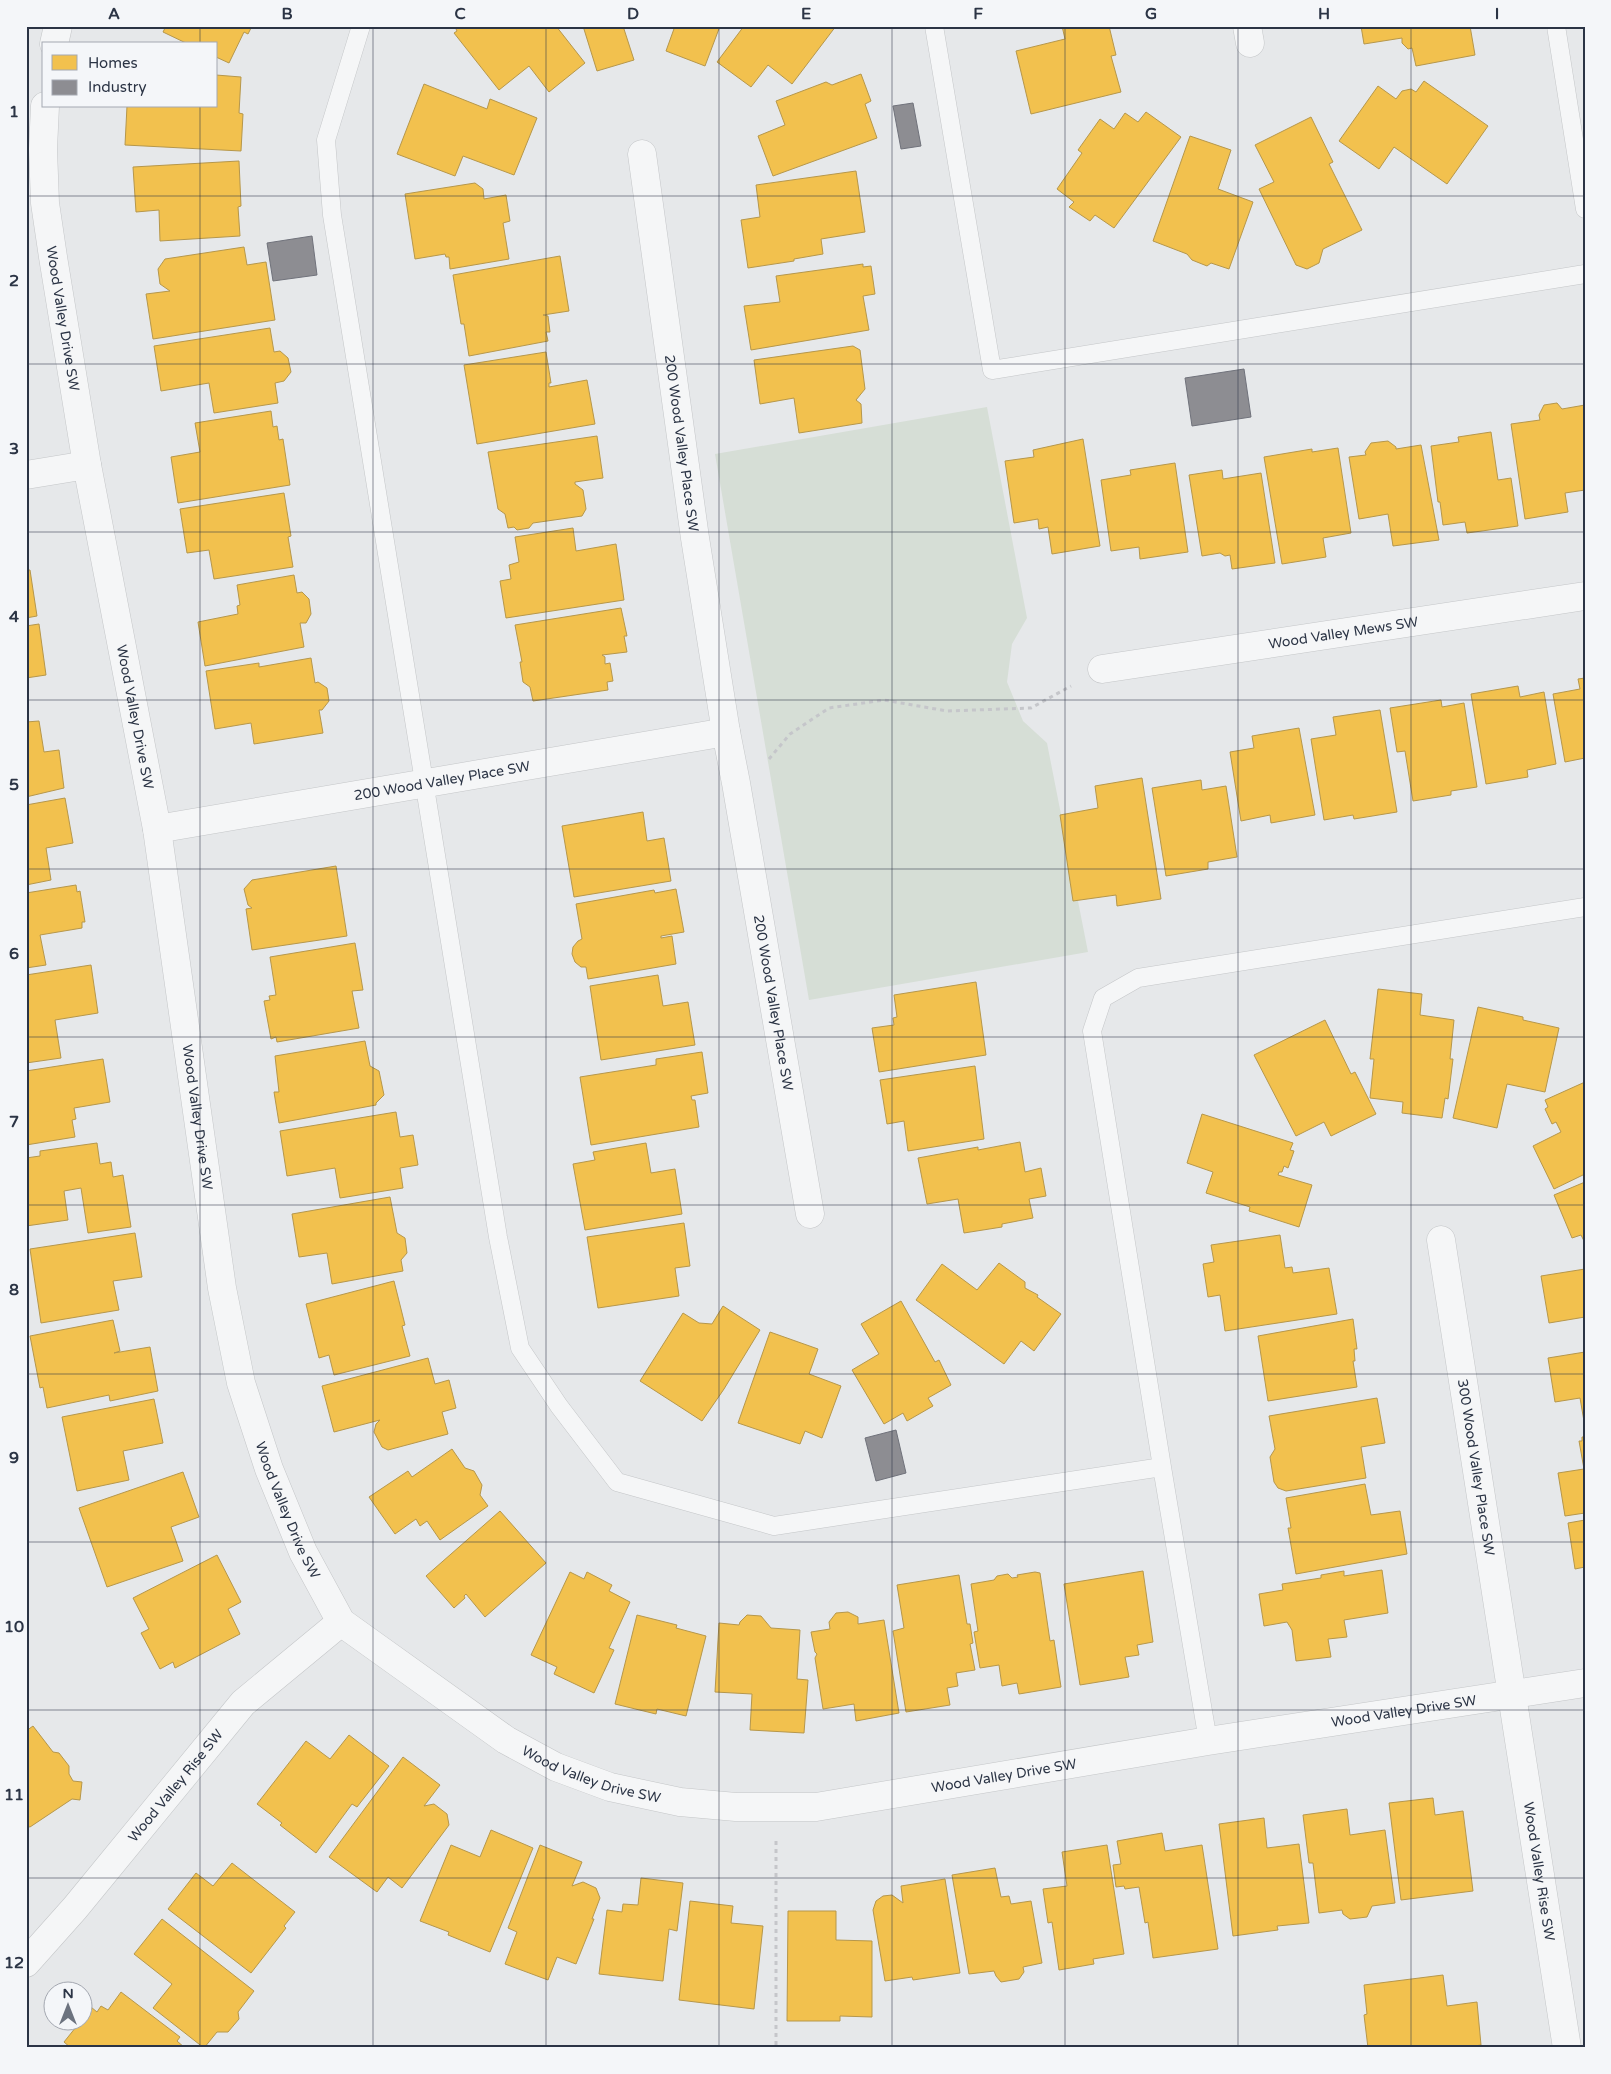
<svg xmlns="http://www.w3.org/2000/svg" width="1611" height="2074" font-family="'Varela Round',sans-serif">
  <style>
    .green { fill: #d6ded6 }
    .homes { fill: #f2c14e; stroke: #b6974b }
    .industry { fill: #8d8d92; stroke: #70727b }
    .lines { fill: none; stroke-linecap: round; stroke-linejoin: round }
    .lane-casing { stroke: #c4c6c8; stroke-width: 19 }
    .street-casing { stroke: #c4c6c8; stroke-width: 29 }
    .path { stroke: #c5c6ca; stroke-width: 3; stroke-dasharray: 4 4; stroke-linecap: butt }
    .lane { stroke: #f5f6f7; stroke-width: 18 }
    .street { stroke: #f5f6f7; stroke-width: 28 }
    .grid { fill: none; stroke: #2b3445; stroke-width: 1; stroke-opacity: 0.55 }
    .labels { text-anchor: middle; stroke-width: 5; stroke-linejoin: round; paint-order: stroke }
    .street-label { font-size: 14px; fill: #2b3445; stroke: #f4f6f9 }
    .neatline { fill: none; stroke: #2b3445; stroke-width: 2 }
    .grid-label { font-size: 16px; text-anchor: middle; font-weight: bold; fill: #2b3445 }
  </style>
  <rect width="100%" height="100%" fill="#e6e8ea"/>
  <!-- green -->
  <path class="green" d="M987 407 1027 618 1012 644 1007 682 1023 721 1047 743 1088 952 809 1000 715 454Z"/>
  <!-- homes -->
  <path class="homes" d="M166 26H252L248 34 244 32 229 63 216 57V44H188L163 32Z
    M456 26H542L544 29 547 26H556L585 63 549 92 529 66 499 90 454 33 457 31 455 27Z
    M583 26H623L634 60 597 71Z
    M675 26H720L705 66 666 51Z
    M744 26H836L792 84 768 65 751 87 717 62Z
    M1062 26H1109L1116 55 1111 56 1121 92 1031 114 1016 51 1065 39Z
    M1361 26H1470L1475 55 1416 66 1412 48 1408 49 1402 43V38L1364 44Z
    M861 74 871 101 865 104 877 138 773 176 758 136 785 125 776 101 826 82 832 85Z
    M216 75 241 77 239 113 243 114 241 151 125 145 127 106H216Z
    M1424 81 1488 126 1447 184 1394 147 1379 169 1339 141 1378 86 1396 99 1402 91 1411 89 1416 92Z
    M424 84 487 109 490 99 537 118 514 175 463 156 455 176 397 154Z
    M1146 112 1181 137 1114 228 1095 215 1090 221 1069 207 1074 202 1057 189 1082 153 1078 150 1100 119 1114 129 1125 113 1138 122Z
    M1311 117 1333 162 1329 164 1362 230 1323 249 1319 263 1307 269 1296 265 1259 189 1274 182 1255 145Z
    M1190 136 1231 150 1218 189 1253 202 1229 269 1211 263 1207 266 1192 260 1187 254 1153 241Z
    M239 161 241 206 238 207 240 236 160 241 159 210 136 212 133 167Z
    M856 171 865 232 821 239 823 254 794 259V261L748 268 741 220 760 217 756 185Z
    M475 183 483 189 484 199 506 195 510 221 503 223 509 259 450 269 449 257H446L445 254 415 259 405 194Z
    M244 247 247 265 266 262 275 320 153 339 146 294 170 291 160 284 158 269 165 259Z
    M560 256 569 311 543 315 548 316 550 332H546L548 341 469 356 464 324H461L453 275Z
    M863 264V267L871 266 875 294 863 296 869 330 751 350 744 306 780 302 776 276Z
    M270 328 274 352 280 351 288 358 291 372 284 381 275 383 278 403 214 413 209 383 161 391 154 346Z
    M853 346 860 350 865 389 856 400 861 404 862 423 799 433 794 398 760 404 754 360Z
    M546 352 551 383H549V387L587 380 595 424 477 444 464 365Z
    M1557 403 1562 409 1585 405V490L1565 493 1568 512 1525 519 1511 424 1540 420 1539 415 1544 405Z
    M271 411 273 427 277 426 279 440 283 439 290 485 178 503 171 457 200 452 195 423Z
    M1491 432 1498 480 1511 478 1518 526 1467 533 1465 522 1443 525 1440 502H1438L1431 446 1459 442 1458 437Z
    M597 436 603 478 575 482V484L583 490 586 509 582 516 533 523 529 528 517 530 514 527 508 528 505 514 498 509 488 452Z
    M1083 439 1100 546 1052 554 1048 527 1039 529 1038 519 1014 523 1005 461 1034 457 1033 450Z
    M1388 441 1396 447V449L1421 445 1439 540 1393 546 1388 514 1359 519 1349 457 1366 455 1365 452 1371 443Z
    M1338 448 1351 533 1323 538 1326 557 1282 564 1264 457 1312 449V452Z
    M1175 463 1188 552 1140 559 1139 547 1111 551 1101 480 1131 475 1130 470Z
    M1222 470 1223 479 1261 473 1275 563 1232 569 1230 555 1225 556 1220 553 1202 556 1189 475Z
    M284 493 291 536 288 537 293 567 214 579 209 550 187 553 180 509Z
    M573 528 576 551 616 544 624 600 506 618 500 581 511 579 509 565 519 562 515 537Z
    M26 570H30L37 616 26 618Z
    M294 575 297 593 302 592 309 599 311 614 306 623H300L304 647 205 666 198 622 238 614 237 606 240 605 237 585Z
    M621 608 627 636H624L627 652 602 655 605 657V664L610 663 613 681 607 682 608 690 533 701 530 687 523 682 520 662H522L515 625Z
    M39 624 46 675 26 678V626Z
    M311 658 315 683 318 682 327 688 329 701 322 710H319L323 733 254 744 251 723 215 729 206 671 259 663V667Z
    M1585 678V758L1565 762 1553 694 1580 689 1578 679Z
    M1518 686 1520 697 1544 692 1556 764 1527 770 1528 777 1486 784 1471 694Z
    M1441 700 1442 707 1464 703 1477 787 1451 791V795L1413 801 1405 751 1397 752 1390 708Z
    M1380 710 1397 812 1354 819 1353 815 1324 820 1311 739 1336 735 1333 717Z
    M39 721 44 752 59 750 64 788 26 797V722Z
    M1299 728 1315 815 1271 823 1270 815 1241 821 1230 752 1254 748 1252 736Z
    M1142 778 1161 899 1117 906 1116 895 1073 901 1060 815 1098 808 1095 786Z
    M1201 780 1202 790 1226 786 1237 857 1208 862V869L1166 876 1152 788Z
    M65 798 73 843 46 848 51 880 26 885V805Z
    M643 812 647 841 664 838 671 881 574 897 562 826Z
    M336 866 347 936 252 950 246 909 252 908 248 905 244 889 252 880Z
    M76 885 77 892 80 891 85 922H82V928L40 935 46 965 26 968V893Z
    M676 889 684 932 661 936V938L672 936 676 964 588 979 586 967H581L575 962 572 954 573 947 578 941 582 939 576 904 654 890 655 893Z
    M355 943 363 990 352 991 359 1028 277 1042 276 1037 271 1039 264 1001 270 1000 269 996 276 995 270 957Z
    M91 965 98 1013 55 1020 61 1058 26 1063V975Z
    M658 975 663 1006 688 1002 695 1045 601 1060 590 986Z
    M976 982 986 1055 879 1072 872 1028 894 1025 893 1018 897 1017 894 995Z
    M1378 989 1422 994 1420 1015 1454 1020 1450 1059H1453L1448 1099 1445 1098 1442 1118 1402 1113 1403 1102 1370 1098 1374 1059H1370Z
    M1478 1007 1523 1017V1020L1559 1028 1545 1092 1507 1084 1497 1128 1453 1118Z
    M1325 1020 1351 1074 1355 1072 1376 1114 1331 1136 1324 1122 1296 1136 1254 1055Z
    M365 1041 370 1066 379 1071 384 1095 376 1103V1105L279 1123 274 1092H279L275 1056Z
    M702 1052 708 1093 691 1096 692 1100H695L699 1127 591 1145 580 1077 656 1065V1059Z
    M103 1059 110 1102 74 1108 76 1119 72 1120 75 1137 26 1145V1071Z
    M975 1066 984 1139 908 1151 904 1121 887 1124 880 1080Z
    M1585 1082V1174L1554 1189 1533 1146 1561 1132 1556 1122 1552 1124 1545 1109 1548 1107 1545 1100Z
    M396 1112 400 1137 413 1135 418 1165 400 1168 403 1188 340 1198 335 1168 287 1176 280 1131Z
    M1202 1114 1293 1143 1290 1150 1294 1151 1288 1168 1284 1166 1282 1172H1279L1278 1175 1312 1185 1299 1227 1249 1211 1250 1207 1206 1193 1213 1172 1187 1163Z
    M1020 1142 1025 1172 1041 1168 1046 1196 1029 1199 1033 1218 1002 1224V1227L964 1233 958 1199 927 1204 918 1158 978 1147V1150Z
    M97 1143 100 1164 111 1162 113 1177 123 1175 131 1227 88 1233 81 1188 64 1191 68 1220 26 1226V1158L40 1156V1151Z
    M646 1143 651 1173 675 1169 682 1214 585 1230 573 1164 595 1160 593 1152Z
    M1585 1182V1243L1581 1235 1572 1238 1554 1195Z
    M390 1197 397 1233 405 1238 407 1253 401 1260 403 1271 332 1284 327 1253 299 1257 292 1214Z
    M684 1223 690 1266 675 1268 679 1296 598 1308 587 1237Z
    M135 1233 142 1277 113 1281 119 1310 41 1323 30 1249Z
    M1280 1235 1285 1268 1292 1267 1293 1273 1329 1268 1337 1314 1225 1331 1220 1295 1208 1297 1203 1264 1214 1262 1211 1245Z
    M999 1263 1025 1282V1288L1038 1295 1037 1297 1061 1314 1034 1351 1021 1341 1004 1364 916 1300 942 1264 977 1290Z
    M1585 1269V1317L1549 1323 1541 1276Z
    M394 1281 405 1325 402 1326 410 1356 334 1375 329 1355 319 1358 306 1304Z
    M901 1301 935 1362 939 1360 951 1385 928 1398 933 1406 907 1421 903 1413 884 1424 852 1370 879 1354 861 1324Z
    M723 1306 760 1330 724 1389 702 1421 640 1381 683 1313 699 1323 712 1324Z
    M1353 1319 1357 1349H1354L1355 1361H1353L1357 1387 1268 1401 1258 1336Z
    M113 1320 120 1351 114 1353 150 1347 158 1391 110 1401 109 1395 47 1408 43 1387 40 1388 30 1336Z
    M770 1332 818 1349 809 1374 841 1386 822 1438 805 1431 800 1444 738 1423Z
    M1585 1352V1427L1580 1398 1555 1402 1548 1358Z
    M428 1358 435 1384 449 1380 456 1408 442 1412 448 1434 388 1450 382 1447 374 1432 376 1424 380 1420 334 1432 322 1386Z
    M1377 1398 1385 1443 1361 1447 1366 1478 1286 1491 1278 1488 1274 1482 1270 1457 1275 1449 1269 1416Z
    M154 1399 163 1443 123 1451 129 1480 77 1491 62 1417Z
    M1582 1437H1585V1513L1565 1516 1558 1473 1584 1469 1579 1441H1582Z
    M452 1449 465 1468 474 1471 482 1485 480 1495 488 1506 440 1540 427 1521 420 1526 416 1519 395 1534 369 1497 408 1471 412 1477Z
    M183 1472 199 1517 171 1527 183 1561 107 1587 79 1508Z
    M1365 1484 1371 1515 1400 1511 1407 1554 1296 1574 1288 1528H1291L1286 1498Z
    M500 1511 546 1563 485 1617 466 1594 464 1596 465 1598 454 1608 426 1576Z
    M1585 1520V1567L1575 1569 1568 1523Z
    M217 1555 241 1602 228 1609 240 1634 175 1668 173 1662 160 1669 141 1633 149 1629 133 1598Z
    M1382 1570 1388 1613 1344 1620 1347 1637 1328 1639 1331 1657 1296 1661 1292 1630 1287 1622 1264 1626 1259 1594 1283 1590 1282 1584 1321 1578V1575L1344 1571V1576Z
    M1143 1571 1153 1642 1137 1645 1139 1655 1125 1657 1129 1677 1080 1685 1064 1584Z
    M570 1572 584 1579 587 1572 608 1583 612 1585 609 1591 630 1602 609 1648 614 1650 594 1693 554 1674 557 1667 531 1655Z
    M1035 1572 1040 1573 1050 1641 1054 1640 1061 1687 1019 1694 1017 1683 1002 1686 999 1665 980 1668 974 1632 978 1631 971 1584 994 1580 997 1576 1008 1574 1012 1578 1018 1577 1017 1575Z
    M959 1575 967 1624H970L973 1643 970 1644 975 1670 956 1673 958 1686 947 1688 950 1705 906 1712 893 1631 904 1628 897 1585Z
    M848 1612 858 1617V1624L884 1620 899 1713 856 1721 854 1704 823 1709 815 1658 817 1654 815 1652 811 1632 830 1629 829 1622 836 1613Z
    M637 1615 677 1625 676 1628 706 1636 686 1716 657 1709 656 1714 615 1704Z
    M747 1615 761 1616 771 1628 800 1630 797 1679 808 1680 804 1733 750 1730 752 1694 715 1692 719 1623 739 1625 740 1622Z
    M33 1726 53 1752 59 1753 69 1766V1774L73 1781 82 1782 80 1800 72 1799 30 1827 26 1826V1731Z
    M349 1735 389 1766 357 1807 352 1804 316 1853 280 1825 282 1823 257 1804 306 1741 330 1759Z
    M403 1757 440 1785 424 1806 434 1804 447 1814 449 1825 402 1888 388 1877 377 1892 329 1857Z
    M1433 1798 1435 1815 1463 1811 1473 1891 1401 1900 1389 1803Z
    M1347 1809 1350 1835 1385 1830 1395 1903 1372 1906 1367 1917 1350 1919 1343 1914 1342 1910 1319 1913 1313 1863H1309L1303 1815Z
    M1264 1818 1267 1848 1299 1844 1309 1923 1277 1926 1278 1930 1233 1936 1219 1824Z
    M491 1830 533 1848 490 1952 448 1935 449 1932 420 1921 451 1845 480 1857Z
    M1162 1833 1165 1851 1202 1845 1218 1949 1153 1958 1148 1922 1145 1923 1139 1887 1125 1889 1124 1886 1116 1887 1113 1865 1121 1864 1117 1841Z
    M540 1845 582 1862 572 1886 583 1882 596 1888 600 1898 592 1919H594L576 1964 557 1957 548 1980 505 1964 517 1932 508 1928Z
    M1107 1845 1124 1954 1093 1959 1094 1964 1059 1970 1052 1922 1048 1923 1043 1889 1067 1886 1062 1852Z
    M232 1863 295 1912 284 1926 286 1928 251 1973 168 1909 196 1873 213 1886Z
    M995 1868 1001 1897 1009 1896 1011 1904 1031 1901 1042 1963 1023 1967 1024 1972 1019 1979 1001 1982 996 1976 994 1971 969 1974 952 1875Z
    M641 1878 683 1883 677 1931 669 1929 663 1981 599 1974 607 1910 622 1912 623 1904 638 1905Z
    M945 1879 960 1973 913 1980 912 1977 885 1981 873 1910 876 1901 883 1896 892 1895 903 1903 901 1886Z
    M690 1901 733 1906 731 1923 763 1926 754 2009 679 2000Z
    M788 1911H836V1940L872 1941V2017L840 2016V2021H787Z
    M162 1919 254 1991 238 2012 239 2019 228 2032H217L204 2048 153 2008 172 1984 134 1954Z
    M1443 1975 1447 2006 1477 2002 1481 2045 1461 2048H1368L1364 2015 1367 2014 1364 1985Z
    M121 1992 180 2037 177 2041 185 2048H71L64 2042 80 2022H82V2018L91 2007 97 2012 101 2006 108 2010Z"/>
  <!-- industry -->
  <path class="industry" d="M913 103 921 146 901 149 893 106Z
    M312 236 317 275 273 281 267 243Z
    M1244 369 1251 417 1192 426 1185 378Z
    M896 1430 906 1473 876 1481 865 1438Z"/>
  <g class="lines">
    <defs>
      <path id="lane" d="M361 26 326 140 332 215 498 1237 520 1348 559 1406 617 1482 774 1526 1162 1467
        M934 26 992 370 1585 274
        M1556 26 1585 209
        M1208 1741 1162 1467 1092 1031 1103 998 1138 978 1585 907"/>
      <g id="street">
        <path d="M1247 26 1250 43"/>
        <path d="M54 44 58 26"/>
        <path id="s1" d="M45 106 43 149 45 203 53 257 87 465 157 829 222 1288 241 1383 269 1469 303 1552 341 1622 506 1740 556 1767 610 1787 680 1802 736 1807H816L1208 1741 1585 1683"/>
        <path id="s2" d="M642 154 695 538 726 732 736 783 810 1214"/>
        <path d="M26 475 87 465"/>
        <path id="s3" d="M1102 669 1585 596"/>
        <path id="s4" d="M157 829 726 732"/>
        <path id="s5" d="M1441 1240 1567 2048"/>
        <path id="s6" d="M26 1963 75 1908 243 1703 341 1622"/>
      </g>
    </defs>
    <!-- lane casing -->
    <use href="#lane" class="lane-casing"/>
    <!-- street casing -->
    <use href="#street" class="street-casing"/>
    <!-- path -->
    <path class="path" d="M769 759 790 734 829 708 884 700 947 711 1031 708 1071 686
      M776 1841V2048"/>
    <!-- lane -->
    <use href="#lane" class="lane"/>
    <!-- street -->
    <use href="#street" class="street"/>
  </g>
  <!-- grid -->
  <path class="grid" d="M200 26V44M373 26V2048M546 26V2048M719 26V2048M892 26V2048M1065 26V2048M1238 26V2048M1411 26V2048M200 106V2048M26 196H1585M26 364H1585M26 532H1585M26 700H1585M26 869H1585M26 1037H1585M26 1205H1585M26 1374H1585M26 1542H1585M26 1710H1585M26 1878H1585"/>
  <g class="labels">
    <!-- street labels -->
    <g class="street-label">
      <text dy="5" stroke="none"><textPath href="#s1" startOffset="214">Wood Valley Drive SW</textPath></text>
      <text dy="5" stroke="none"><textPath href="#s2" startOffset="292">200 Wood Valley Place SW</textPath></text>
      <text dy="5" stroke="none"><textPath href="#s3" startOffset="244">Wood Valley Mews SW</textPath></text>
      <text dy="5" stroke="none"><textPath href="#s1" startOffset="619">Wood Valley Drive SW</textPath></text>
      <text dy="5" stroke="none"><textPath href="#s4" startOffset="289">200 Wood Valley Place SW</textPath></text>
      <text dy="5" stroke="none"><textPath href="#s2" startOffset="859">200 Wood Valley Place SW</textPath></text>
      <text dy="5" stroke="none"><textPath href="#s1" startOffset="1024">Wood Valley Drive SW</textPath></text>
      <text dy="5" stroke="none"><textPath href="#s5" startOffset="230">300 Wood Valley Place SW</textPath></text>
      <text dy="5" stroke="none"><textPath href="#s1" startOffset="1429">Wood Valley Drive SW</textPath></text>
      <text dy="5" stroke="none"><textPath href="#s1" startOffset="2674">Wood Valley Drive SW</textPath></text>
      <text dy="5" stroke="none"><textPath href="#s1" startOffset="1849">Wood Valley Drive SW</textPath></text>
      <text dy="5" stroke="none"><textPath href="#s1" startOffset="2269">Wood Valley Drive SW</textPath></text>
      <text dy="5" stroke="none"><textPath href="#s6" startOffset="232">Wood Valley Rise SW</textPath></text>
      <text dy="5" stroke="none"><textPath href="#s5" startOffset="639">Wood Valley Rise SW</textPath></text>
    </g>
  </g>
  <!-- border -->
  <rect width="1611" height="2074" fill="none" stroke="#f4f6f9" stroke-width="55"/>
  <!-- legend -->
  <rect x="42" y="42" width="175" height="65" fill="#f4f6f9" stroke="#a4a8b1"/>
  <rect x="52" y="55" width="25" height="15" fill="#f2c14e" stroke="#a4a8b1"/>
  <text x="88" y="68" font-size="15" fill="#2b3445">Homes</text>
  <rect x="52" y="80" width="25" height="15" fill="#8d8d92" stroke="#a4a8b1"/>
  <text x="88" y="92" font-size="15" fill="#2b3445">Industry</text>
  <!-- north arrow -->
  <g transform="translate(68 2006)"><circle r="24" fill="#f4f6f9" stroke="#a4a8b1"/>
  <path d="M0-4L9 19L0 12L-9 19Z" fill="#6c737f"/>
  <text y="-8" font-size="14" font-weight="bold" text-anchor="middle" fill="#2b3445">N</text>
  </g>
  <rect x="28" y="28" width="1556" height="2018" class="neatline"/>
  <g class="grid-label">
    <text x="114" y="19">A</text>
    <text x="287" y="19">B</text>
    <text x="460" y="19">C</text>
    <text x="633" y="19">D</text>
    <text x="806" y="19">E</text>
    <text x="978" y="19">F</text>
    <text x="1151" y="19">G</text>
    <text x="1324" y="19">H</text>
    <text x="1497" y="19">I</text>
    <text x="14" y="117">1</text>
    <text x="14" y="286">2</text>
    <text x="14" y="454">3</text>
    <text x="14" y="622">4</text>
    <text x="14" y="790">5</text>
    <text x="14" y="959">6</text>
    <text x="14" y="1127">7</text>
    <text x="14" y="1295">8</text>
    <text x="14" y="1463">9</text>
    <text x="14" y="1632">10</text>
    <text x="14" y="1800">11</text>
    <text x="14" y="1968">12</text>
  </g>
</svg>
